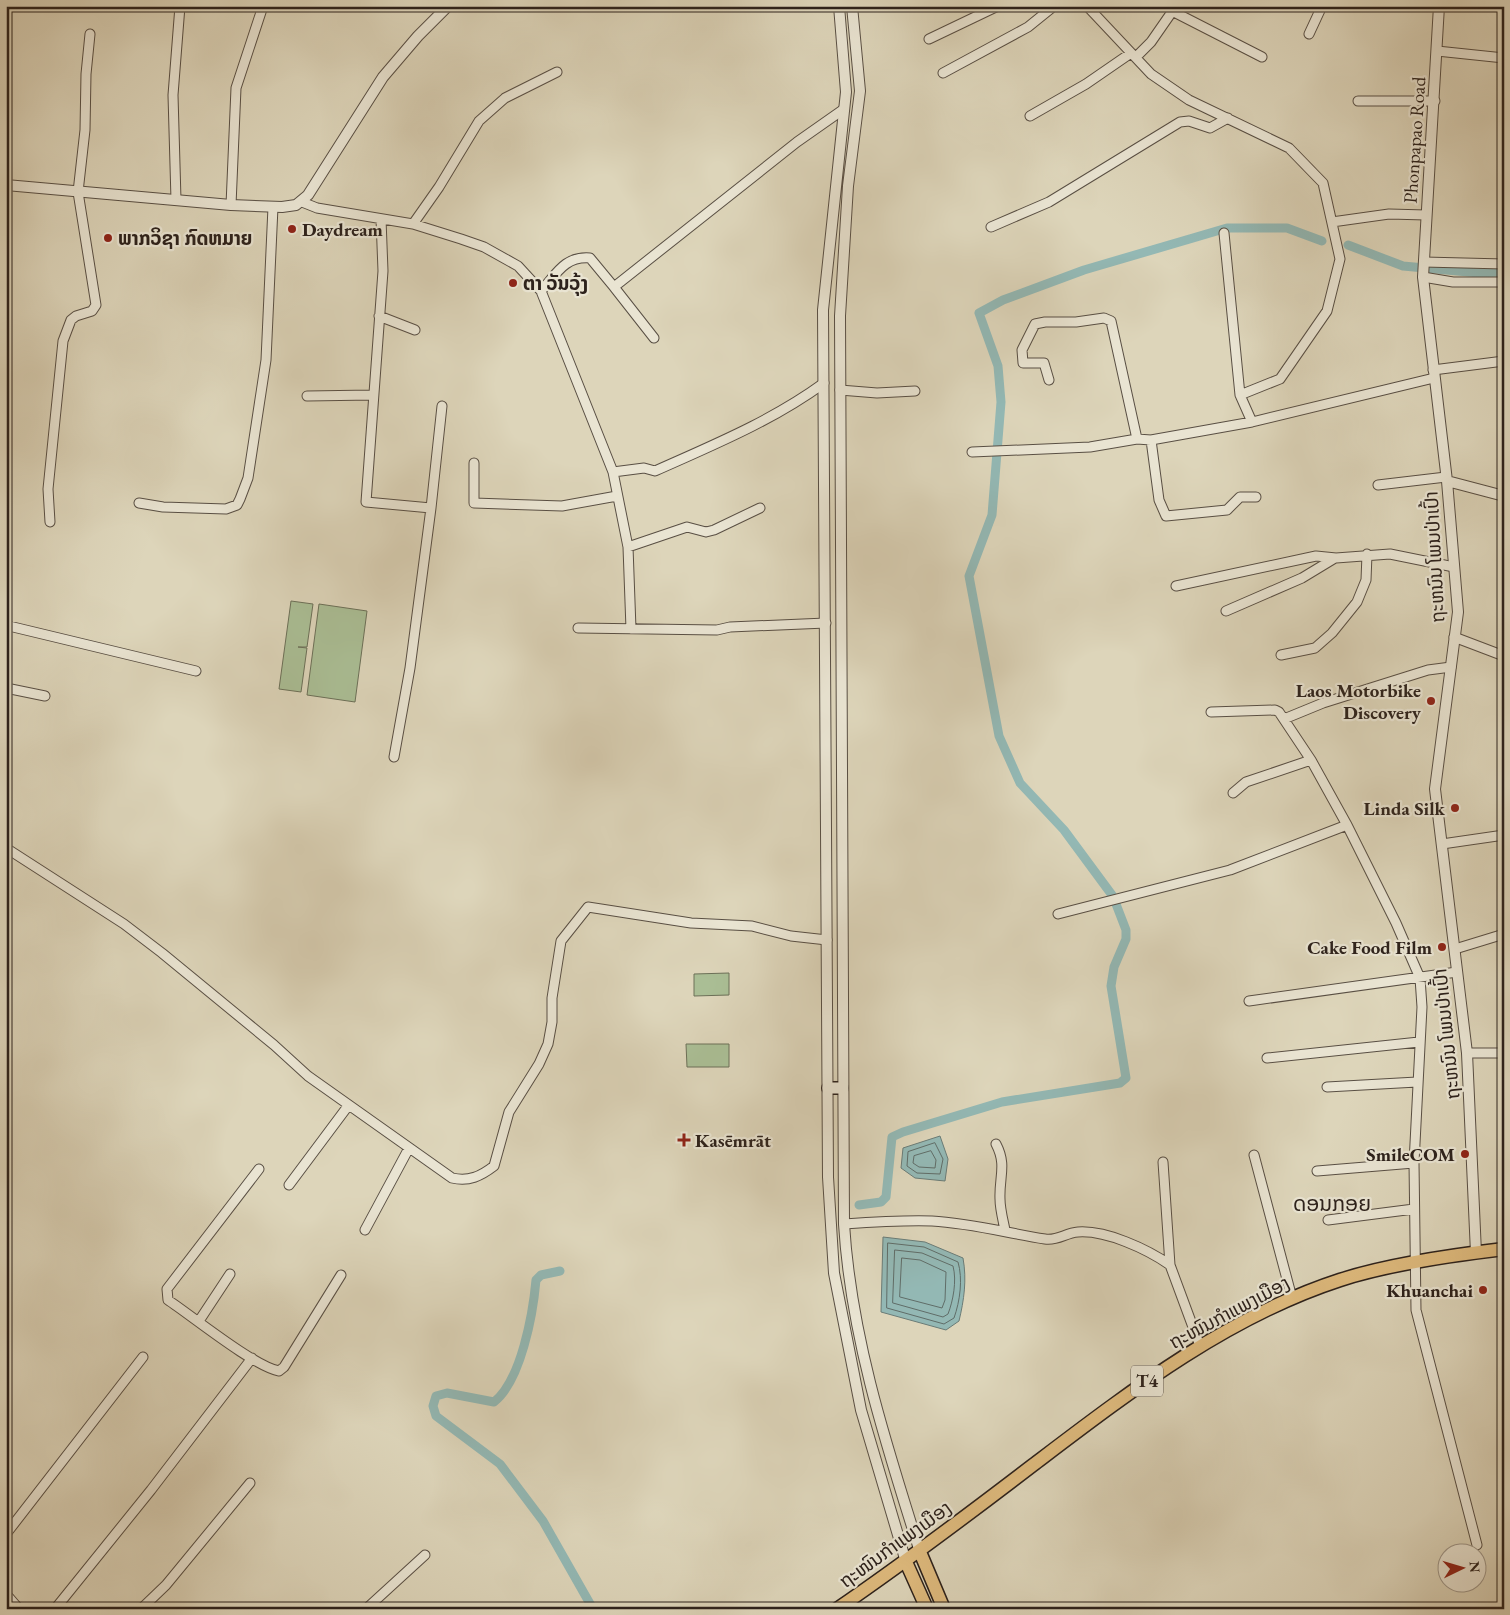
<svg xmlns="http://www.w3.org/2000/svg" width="1510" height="1615" font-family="'EB Garamond','Noto Sans Lao',serif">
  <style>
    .green { fill: #aabe95; stroke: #6c7058 }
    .water { fill: #93b8b4; stroke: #6a7c77 }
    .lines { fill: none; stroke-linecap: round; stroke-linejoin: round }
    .shore { stroke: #606d68; stroke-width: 1 }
    .canal { stroke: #93b8b4; stroke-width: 9 }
    .minor-casing { stroke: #594f44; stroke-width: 11 }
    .tertiary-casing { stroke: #594f44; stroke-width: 12 }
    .secondary-casing { stroke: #2d221c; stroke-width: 14 }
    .primary-casing { stroke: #2d221c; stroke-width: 15 }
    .minor { stroke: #e9e4d2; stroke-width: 9 }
    .tertiary { stroke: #e9e4d2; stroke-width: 10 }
    .secondary { stroke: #e9e4d2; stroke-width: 11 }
    .primary { stroke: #deba7d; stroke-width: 12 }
    .poi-dot { fill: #8f2418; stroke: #e9e4d2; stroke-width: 2 }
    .labels { text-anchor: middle; stroke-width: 4.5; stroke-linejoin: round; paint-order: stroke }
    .shield { fill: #e9e4d2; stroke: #655c53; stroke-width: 1 }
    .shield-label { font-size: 18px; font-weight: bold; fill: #2d221c }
    .street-label { font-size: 19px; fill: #2d221c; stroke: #e9e4d2 }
    .poi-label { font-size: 19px; font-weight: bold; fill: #2d221c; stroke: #e9e4d2; text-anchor: end }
    .quarter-label { font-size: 21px; fill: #2d221c; stroke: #e9e4d2 }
  </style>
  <rect width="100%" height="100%" fill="#ddd5ba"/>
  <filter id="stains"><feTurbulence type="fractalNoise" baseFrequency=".004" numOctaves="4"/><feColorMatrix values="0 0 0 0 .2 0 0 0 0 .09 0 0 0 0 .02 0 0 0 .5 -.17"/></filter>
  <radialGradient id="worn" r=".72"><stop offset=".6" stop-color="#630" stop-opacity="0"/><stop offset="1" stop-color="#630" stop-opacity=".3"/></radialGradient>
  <!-- green -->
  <path class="green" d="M291 601 313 604 307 647H298L307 648 301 692 279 689Z
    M319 604 367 611 355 702 307 695Z
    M729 973V995L694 996V974Z
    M686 1044H729V1067H687Z"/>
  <!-- water -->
  <path class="water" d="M940 1136 948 1159 945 1181 915 1178 901 1168 903 1148Z
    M883 1237 925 1242 963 1258C967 1280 964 1300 959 1321L946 1330 881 1312Z"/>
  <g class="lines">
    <!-- shore -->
    <path class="shore" d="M935 1143 943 1159 940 1174 917 1173 907 1166 908 1152Z
      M931 1151 936 1160 935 1168 919 1167 913 1163 914 1156Z
      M888 1243 924 1247 958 1262C963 1279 960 1301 954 1318L944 1324 887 1308Z
      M895 1250 922 1253 953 1266C957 1281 953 1301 948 1314L943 1317 893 1303Z
      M902 1258 920 1260 946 1272 945 1300 942 1308 900 1297Z"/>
    <!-- canal -->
    <path class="canal" d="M1348 245 1403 266 1479 273 1504 272
      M1112 895 1064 830 1020 783 999 736 969 576 992 515 1001 402 998 366 979 313 1003 300 1084 270 1227 228H1287L1322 241
      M859 1205 881 1202 886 1197 892 1137 903 1132 1002 1102 1120 1083 1126 1078 1111 986 1114 967 1126 939V930L1116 904
      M560 1271 541 1275 536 1280C533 1314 521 1381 494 1402L447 1393 436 1396 433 1406 436 1416 500 1464 543 1521 593 1609"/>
    <defs>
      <path id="minor" d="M1087 6 1151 74 1189 100 1289 148 1323 183 1340 259 1327 311 1280 379 1240 395 1252 422
        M1172 11 1262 57
        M1309 34 1322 6
        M929 39 998 6
        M1437 51 1504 58
        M1136 57 1151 42 1176 6
        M943 73 1028 27 1054 6
        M1358 101H1435
        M1030 116 1086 84 1131 53
        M176 200 173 95 180 6
        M302 202 317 208 413 224 461 239 484 247 518 266 541 291 613 472 628 547 631 629
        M231 205 236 88 262 9
        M381 219 383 271 366 502 431 508 442 406
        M1332 222 1389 214 1426 215
        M413 224 439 187 479 121 505 98 557 72
        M991 227 1049 202 1180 122 1189 121 1210 128 1228 118
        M1224 233 1240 395
        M1424 262 1504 264
        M1423 277 1453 282H1504
        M614 287 654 338
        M541 291C557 273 565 256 590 258L614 287 797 142 844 109
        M379 316 415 330
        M1433 370 1504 361
        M1049 380 1044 363H1023L1022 350 1035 324 1045 322H1076L1104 318 1111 321 1137 439
        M840 390 877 393 915 391
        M307 396 372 395
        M1151 440 1159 500 1166 516 1227 510 1240 497H1256
        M972 452 1090 447 1137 439 1151 440 1252 422 1434 378
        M474 463V503L562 506 617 496
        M613 472 644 468 655 471C713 445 772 421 824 383
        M1378 485 1446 477
        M139 503 163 507 226 509 237 505 240 499 248 478 266 360 273 207
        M50 522 48 489 63 341 71 320 76 316 92 311 96 305 78 192 85 130 86 74 90 34
        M628 547 687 527 706 532 714 530 760 508
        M6 585V595
        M1176 586 1316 556 1336 558 1390 554 1454 567
        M1226 611 1302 578 1335 558
        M6 623 9 626 196 671
        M578 628 717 630 730 627 826 623
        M1454 637 1504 656
        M1281 655 1315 648 1332 633 1357 602 1366 580 1367 554
        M6 688 45 696
        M1211 712 1275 710 1279 712 1311 760 1347 825 1396 923 1420 978 1422 1007 1414 1163 1416 1310 1477 1545
        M1284 719 1323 703 1428 670 1451 667
        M394 757 410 668 431 508
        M1233 793 1246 782 1311 760
        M1442 844 1504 835
        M6 848 124 924 162 953 274 1045 308 1076 452 1178C469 1182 481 1176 494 1166L509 1112 539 1064 548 1044 552 1022V998L561 941 588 907 691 923 752 926 791 936 827 940
        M1058 914 1230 870 1347 825
        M1455 949 1504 934
        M1249 1001 1457 972
        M1467 1053H1504
        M1267 1058 1419 1042
        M1327 1087 1417 1082
        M996 1144C1007 1165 999 1177 1000 1199 1000 1209 1003 1220 1005 1230
        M1254 1155 1292 1298
        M1163 1162 1170 1265 1200 1346
        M259 1169 167 1289 168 1300C192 1316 255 1367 279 1371L284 1367 341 1275
        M1317 1171 1414 1163
        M289 1185 348 1106
        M1328 1220 1414 1209
        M844 1224C873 1222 903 1220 932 1221 970 1223 1007 1233 1045 1239 1058 1241 1065 1233 1078 1232 1106 1230 1147 1249 1170 1265
        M365 1230 409 1148
        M199 1321 230 1274
        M6 1534 143 1357
        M6 1594 19 1609
        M55 1609 151 1490 252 1358
        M141 1609 166 1585 250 1483
        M366 1609 425 1555"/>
      <path id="tertiary" d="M839 6 846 92 823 310 828 1177 834 1273 861 1410 906 1562
        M852 6 860 91 848 186 840 316 844 1224C851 1337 886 1444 920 1552
        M1439 6 1423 277 1447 481 1458 612 1435 789 1467 1053 1476 1253
        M6 185 231 205 282 207 296 205 308 195 383 77 418 36 448 6
        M1447 481 1504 496"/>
      <path id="secondary" d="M828 1088H842"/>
      <path id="primary" d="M920 1552 944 1609
        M906 1562 927 1609
        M837 1609C904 1563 969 1514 1033 1465 1128 1393 1226 1317 1340 1280 1389 1264 1453 1255 1504 1249"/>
    </defs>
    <!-- minor casing -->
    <use href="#minor" class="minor-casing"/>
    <!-- tertiary casing -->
    <use href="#tertiary" class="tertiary-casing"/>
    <!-- secondary casing -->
    <use href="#secondary" class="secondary-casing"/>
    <!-- primary casing -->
    <use href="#primary" class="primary-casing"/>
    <!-- minor -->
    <use href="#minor" class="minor"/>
    <!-- tertiary -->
    <use href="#tertiary" class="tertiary"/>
    <!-- secondary -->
    <use href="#secondary" class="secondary"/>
    <!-- primary -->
    <use href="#primary" class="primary"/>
  </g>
  <!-- markers -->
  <g class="poi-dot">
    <circle cx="292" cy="229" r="5"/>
    <circle cx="108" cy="238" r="5"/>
    <circle cx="513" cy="283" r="5"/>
    <circle cx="1431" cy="701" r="5"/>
    <circle cx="1455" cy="808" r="5"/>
    <circle cx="1442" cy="947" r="5"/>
    <path d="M681.5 1132.5h5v5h5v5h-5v5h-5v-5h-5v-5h5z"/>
    <circle cx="1465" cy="1154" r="5"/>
    <circle cx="1483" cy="1290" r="5"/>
  </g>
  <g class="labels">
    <!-- shield labels -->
    <rect class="shield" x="1131" y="1365.5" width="32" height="31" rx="4"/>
    <g class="shield-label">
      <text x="1147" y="1387">T4</text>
    </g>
    <!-- street labels -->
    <g class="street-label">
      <text transform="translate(1414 140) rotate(-86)" y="7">Phonpapao Road</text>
      <text transform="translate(1434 557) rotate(-93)" y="7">ຖະຫນົນ ໂພນປ່າເປົ້າ</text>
      <text transform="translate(1446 1034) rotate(-96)" y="7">ຖະຫນົນ ໂພນປ່າເປົ້າ</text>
      <text transform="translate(1229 1312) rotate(-28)" y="7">ຖະໜົນກຳແພງເມືອງ</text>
      <text transform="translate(895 1544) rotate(-36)" y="7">ຖະໜົນກຳແພງເມືອງ</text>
    </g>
    <!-- poi labels -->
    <g class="poi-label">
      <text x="302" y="236" text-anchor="start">Daydream</text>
      <text x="118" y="245" text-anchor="start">ພາກວິຊາ ກົດຫມາຍ</text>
      <text x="523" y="290" text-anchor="start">ຕາ ວັນວຸ້ງ</text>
      <text x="1421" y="697">Laos Motorbike<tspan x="1421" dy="22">Discovery</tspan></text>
      <text x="1445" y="815">Linda Silk</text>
      <text x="1432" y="954">Cake Food Film</text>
      <text x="695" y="1147" text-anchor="start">Kasēmrāt</text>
      <text x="1455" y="1161">SmileCOM</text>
      <text x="1473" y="1297">Khuanchai</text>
    </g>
    <!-- quarter labels -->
    <g class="quarter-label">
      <text x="1332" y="1211">ດອນກອຍ</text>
    </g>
  </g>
  <!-- margin -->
  <rect width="1510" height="1615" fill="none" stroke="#ddd5ba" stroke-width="25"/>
  <rect x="8" y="8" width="1495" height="1600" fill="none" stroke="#2d221c" stroke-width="2.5"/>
  <rect x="12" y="12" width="1485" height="1590" fill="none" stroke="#2d221c"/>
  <!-- north arrow -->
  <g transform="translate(1462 1568) rotate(85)"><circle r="24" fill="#e9e4d2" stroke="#9e9689"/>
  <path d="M0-4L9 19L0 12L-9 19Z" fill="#8f2418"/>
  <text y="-8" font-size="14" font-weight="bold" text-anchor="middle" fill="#2d221c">N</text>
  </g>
  <rect width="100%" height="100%" filter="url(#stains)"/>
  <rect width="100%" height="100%" fill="url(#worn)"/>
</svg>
